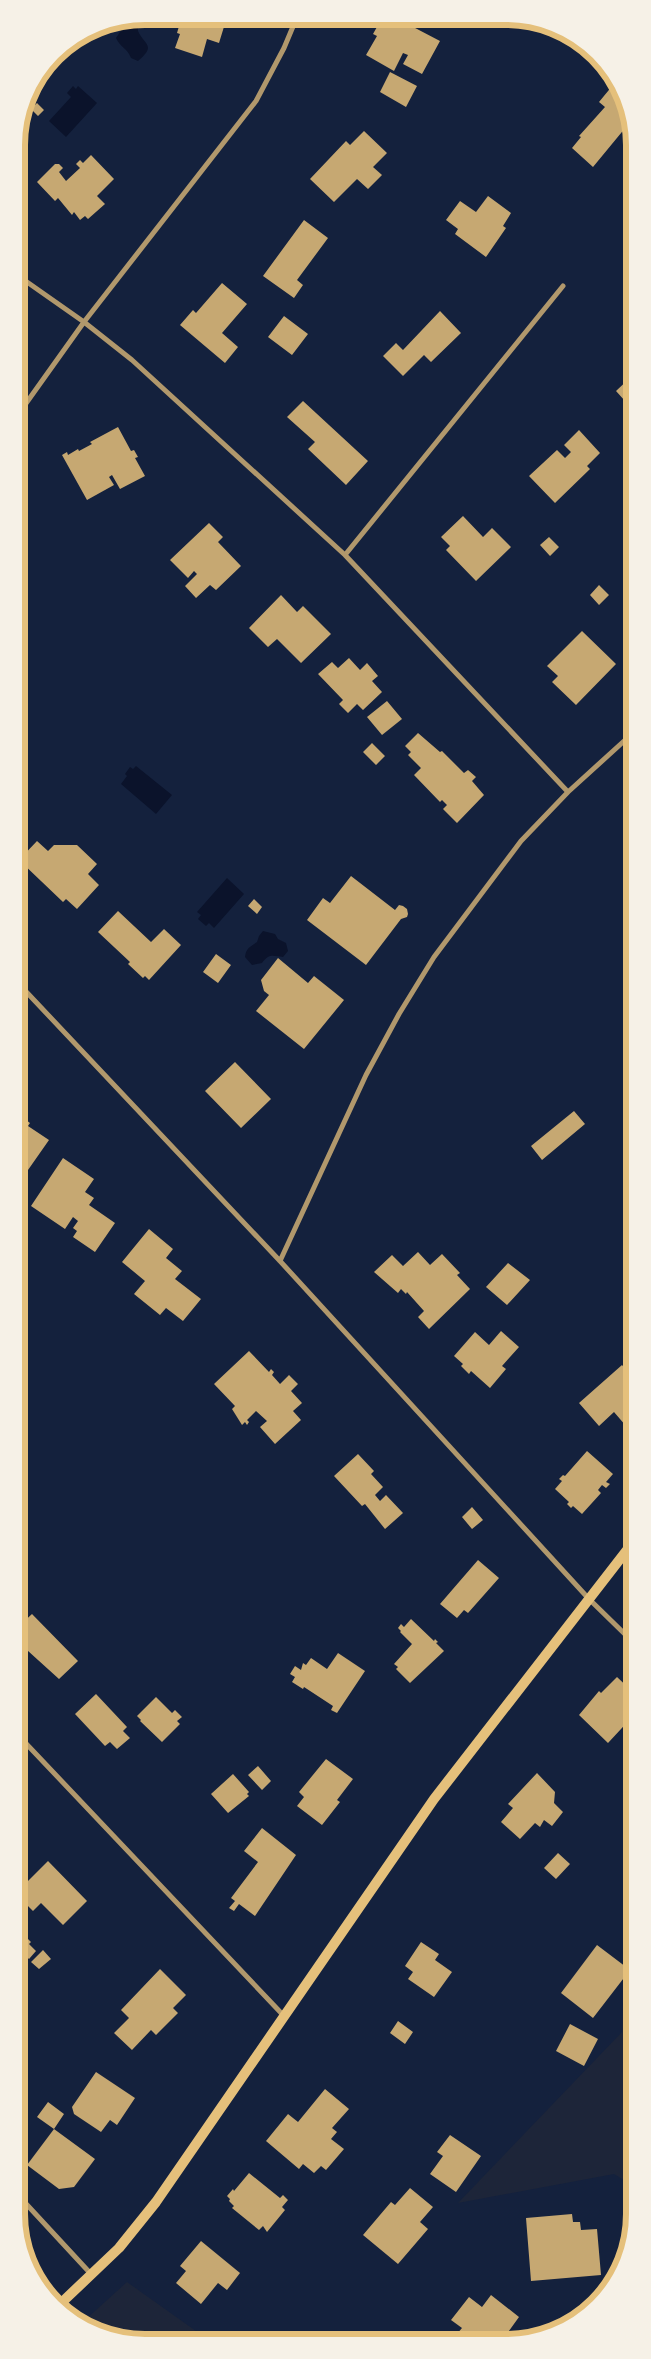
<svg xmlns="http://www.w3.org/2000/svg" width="651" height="2359" font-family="Ubuntu,sans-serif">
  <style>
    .green { fill: #1d2539 }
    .water { fill: #0b132b }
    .building { fill: #c6a872 }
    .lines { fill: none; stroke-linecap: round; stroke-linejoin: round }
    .minor { stroke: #b1986c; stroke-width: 5 }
    .secondary { stroke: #e5c07b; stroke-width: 10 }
    .rim { fill: none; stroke: #e5c07b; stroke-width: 6 }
  </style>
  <rect width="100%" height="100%" fill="#14213d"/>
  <!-- green -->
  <path class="green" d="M634 1900V2186L614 2174 458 2203 622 2032 626 1910Z
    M127 2282 210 2341H211L120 2340 84 2321Z"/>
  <!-- water -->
  <path class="water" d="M137 18 138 31C144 45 157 45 138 61L131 58C128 49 120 47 116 38L122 29 123 21Z
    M73 86 76 89 78 86 97 103 66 137 49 121 71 97 67 93Z
    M136 766 172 795 156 814 121 784 127 776 125 774 130 767 133 769Z
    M227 878 244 894 214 928 209 923 206 926 198 919 201 915 197 912Z
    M263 931 275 934 278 939 286 943 288 951 283 957C273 956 269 953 262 963L252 965 245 957C246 948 250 947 257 942L259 936Z"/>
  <!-- building -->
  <path class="building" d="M182 16 227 17 219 43 207 39 202 57 175 48 180 34 177 33Z
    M382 18H396L440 41 422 74 403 64 408 55 403 53 394 71 366 55 377 36 373 34Z
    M390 72 417 86 406 107 380 92Z
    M613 85 623 93 633 126 629 130 626 127 593 167 572 148 581 137 579 136 605 107 599 102Z
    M37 103 44 110 38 116 31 109Z
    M364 131 387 153 373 167 382 175 368 189 357 179 334 202 310 179 346 141 350 145Z
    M91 155 114 179 97 196 105 204 88 219 85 216 80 220 74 212 72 215 58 198 55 201 37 182 55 164H59L63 168 59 172 66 181 80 168 76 164 80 160 83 163Z
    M488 196 511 213 503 226 506 228 486 257 455 234 458 229 446 220 460 201 476 212Z
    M304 220 328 238 297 280 303 285 294 298 263 276Z
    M222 283 247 304 222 333 238 347 225 363 180 325 193 310 196 313Z
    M440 311 461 333 431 362 424 355 403 376 383 356 396 343 403 350Z
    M284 316 308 334 292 355 268 337Z
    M634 374V411L616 391Z
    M303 401 368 461 346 485 308 449 315 442 287 417Z
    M118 427 131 451 134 450 138 457 135 458 145 476 120 489 112 475 109 477 114 485 87 500 62 455 67 452 68 455 78 449 79 451 92 444 90 442Z
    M579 430 600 453 587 466 590 469 555 503 529 476 557 450 565 458 571 452 564 445Z
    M463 516 483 537 492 528 511 547 476 581 446 550 450 546 441 537Z
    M209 523 223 537 218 542 241 566 216 590 210 585 196 598 185 586 197 574 194 571 188 578 170 560Z
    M549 537 559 547 550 556 540 545Z
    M599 585 609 595 599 605 590 595Z
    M281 595 297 612 303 606 331 634 301 663 277 639 268 647 249 628Z
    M582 631 616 664 576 705 552 682 558 676 547 666Z
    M349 658 360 670 367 663 378 676 372 681 382 692 363 710 357 704 348 713 339 704 343 700 318 674 332 662 338 668Z
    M387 701 402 719 382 735 367 717Z
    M418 733 440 752 442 751 464 773 468 770 476 777 472 781 484 795 457 823 443 809 447 805 442 800 440 802 414 775 421 768 408 755 411 752 405 746Z
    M372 743 385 756 376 765 363 752Z
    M17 797 27 807 21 812 26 817 17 825Z
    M37 841 48 851 54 845H77L97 864 88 874 99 885 77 909 66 899 63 902 19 860Z
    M351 876 395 910 399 905 403 906 407 909 408 914 407 917 401 919 366 965 307 920 323 898 330 903Z
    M254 899 262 907 257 914 248 906Z
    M118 911 151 942 164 929 181 945 149 980 145 976 143 978 128 964 130 962 98 932Z
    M216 954 231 965 218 983 203 972Z
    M278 958 308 983 314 976 344 1000 304 1049 256 1011 269 995 264 991 261 980Z
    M634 998V1015L625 1006Z
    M235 1062 271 1099 241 1128 205 1091Z
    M574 1111 585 1124 542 1160 531 1146Z
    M17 1113 30 1123 28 1126 49 1140 28 1170 17 1162Z
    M63 1158 94 1179 85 1192 94 1198 89 1205 115 1223 95 1252 73 1237 77 1231 73 1228 78 1221 73 1217 65 1229 31 1206Z
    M149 1229 173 1249 166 1258 182 1271 175 1279 201 1299 183 1321 166 1308 160 1315 134 1294 145 1281 122 1262Z
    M418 1252 430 1265 442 1254 460 1273 457 1275 470 1289 429 1329 418 1317 424 1311 407 1292 406 1294 401 1289 398 1293 374 1272 392 1255 403 1266Z
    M508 1263 530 1280 507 1305 486 1287Z
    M501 1331 519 1347 502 1366 506 1369 490 1388 471 1371 469 1374 461 1366 463 1364 454 1356 475 1332 489 1345Z
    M249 1351 269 1372 271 1369 274 1372 272 1375 280 1384 289 1375 298 1384 291 1391 302 1403 293 1411 301 1420 275 1444 260 1427 267 1421 256 1411 247 1420 249 1422 247 1425 245 1422 242 1425 232 1409 235 1406 214 1384Z
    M622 1365 628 1372 631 1369 634 1371 632 1433 614 1412 599 1426 579 1403Z
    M587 1451 613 1474 606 1482 610 1484 606 1488 602 1485 598 1490 601 1493 582 1514 573 1506 571 1508 567 1504 569 1502 555 1489 562 1481 559 1479 563 1475 565 1476Z
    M358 1454 374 1471 371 1474 383 1487 375 1495 380 1501 386 1495 403 1513 385 1529 365 1504 362 1506 334 1476Z
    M472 1507 483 1520 472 1529 462 1517Z
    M478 1560 499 1578 468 1613 464 1610 457 1618 440 1604Z
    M32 1614 78 1661 59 1679 17 1641V1628Z
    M411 1619 434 1641 435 1639 438 1642 436 1643 444 1651 410 1683 396 1669 398 1667 394 1664 412 1644 400 1632 401 1631 398 1628 401 1624 404 1627Z
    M338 1653 365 1671 337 1713 331 1710 333 1706 304 1687 303 1689 292 1682 295 1677 290 1674 295 1666 301 1670 303 1663 306 1665 311 1658 327 1669Z
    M617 1677 634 1693 632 1704 634 1706V1715L608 1743 579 1715 599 1691 601 1693Z
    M96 1694 127 1727 123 1731 130 1738 117 1749 110 1742 105 1746 75 1714Z
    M156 1697 172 1713 175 1710 182 1717 177 1721 180 1724 162 1742 140 1721 141 1720 137 1716Z
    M326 1759 353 1779 337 1800 340 1802 322 1825 297 1806 304 1797 299 1792Z
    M258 1766 271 1781 262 1790 248 1775Z
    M537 1773 555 1792 554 1803 563 1812 552 1826 544 1820 540 1827 535 1823 520 1839 501 1822 513 1808 508 1804Z
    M233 1774 249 1792 247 1794 249 1796 228 1813 211 1794Z
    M262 1828 296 1855 255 1916 239 1904 234 1911 229 1908 235 1901 231 1898 258 1862 244 1851Z
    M558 1853 570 1864 556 1879 544 1868Z
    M48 1861 87 1901 63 1925 41 1903 33 1911 20 1898 28 1891 23 1886Z
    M28 1939 31 1942 29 1944 36 1951 29 1959 19 1950Z
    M421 1942 439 1954 435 1960 452 1972 434 1997 408 1979 413 1972 405 1966Z
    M597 1945 630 1970 593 2018 561 1993Z
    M43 1950 51 1959 39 1969 31 1962Z
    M160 1969 186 1995 173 2008 178 2013 156 2035 151 2030 132 2050 114 2033 129 2018 121 2010Z
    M17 2014 25 2019 17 2030Z
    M398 2021 413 2032 405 2044 390 2033Z
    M570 2024 598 2039 584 2066 556 2051Z
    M96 2072 135 2098 117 2125 110 2120 101 2132 74 2114 72 2107Z
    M325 2089 349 2109 332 2128 337 2132 331 2139 344 2149 326 2170 321 2166 314 2173 303 2164 299 2169 266 2141 288 2114 298 2122Z
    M48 2102 64 2114 54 2129 37 2117Z
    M17 2115 27 2125 22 2130 25 2133 17 2141Z
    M54 2129 95 2159 74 2187 59 2189 27 2165Z
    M450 2135 481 2156 456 2192 430 2174 443 2156 437 2152Z
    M249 2173 280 2198 283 2195 288 2200 282 2207 285 2210 267 2232 263 2226 259 2230 232 2208 234 2206 229 2201 230 2199 227 2196 233 2189 234 2191Z
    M410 2188 433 2207 420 2222 428 2229 398 2264 363 2235 391 2202 395 2205Z
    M625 2198 634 2199V2220L623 2219Z
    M572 2214 573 2222H580L581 2230 597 2229 601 2275 531 2281 526 2218Z
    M201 2241 240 2273 227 2290 218 2283 201 2304 176 2283 186 2271 180 2266Z
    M491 2295 519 2317 501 2342 451 2341 462 2328 451 2320 469 2297 482 2307Z"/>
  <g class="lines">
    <!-- minor -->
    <path class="minor" d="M17 275 84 322 132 360 345 555 568 792
      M17 416 84 322 256 101 284 48 297 17
      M345 555 563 286
      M17 982 280 1261 589 1599 634 1643
      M280 1261 366 1075 399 1014 434 957 521 841 568 792 634 732
      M17 1734 284 2016
      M17 2194 91 2274"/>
    <!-- secondary -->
    <path class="secondary" d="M57 2307 119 2248 156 2202 434 1799 634 1541"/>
  </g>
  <!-- crop -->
  <path d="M0 0H651V2359H0ZM145 25H506A120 120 0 0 1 626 145V2214A120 120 0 0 1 506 2334H145A120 120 0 0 1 25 2214V145A120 120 0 0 1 145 25Z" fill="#f6f1e7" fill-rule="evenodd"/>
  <path class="rim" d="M145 25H506A120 120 0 0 1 626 145V2214A120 120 0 0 1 506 2334H145A120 120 0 0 1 25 2214V145A120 120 0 0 1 145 25Z"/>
</svg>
